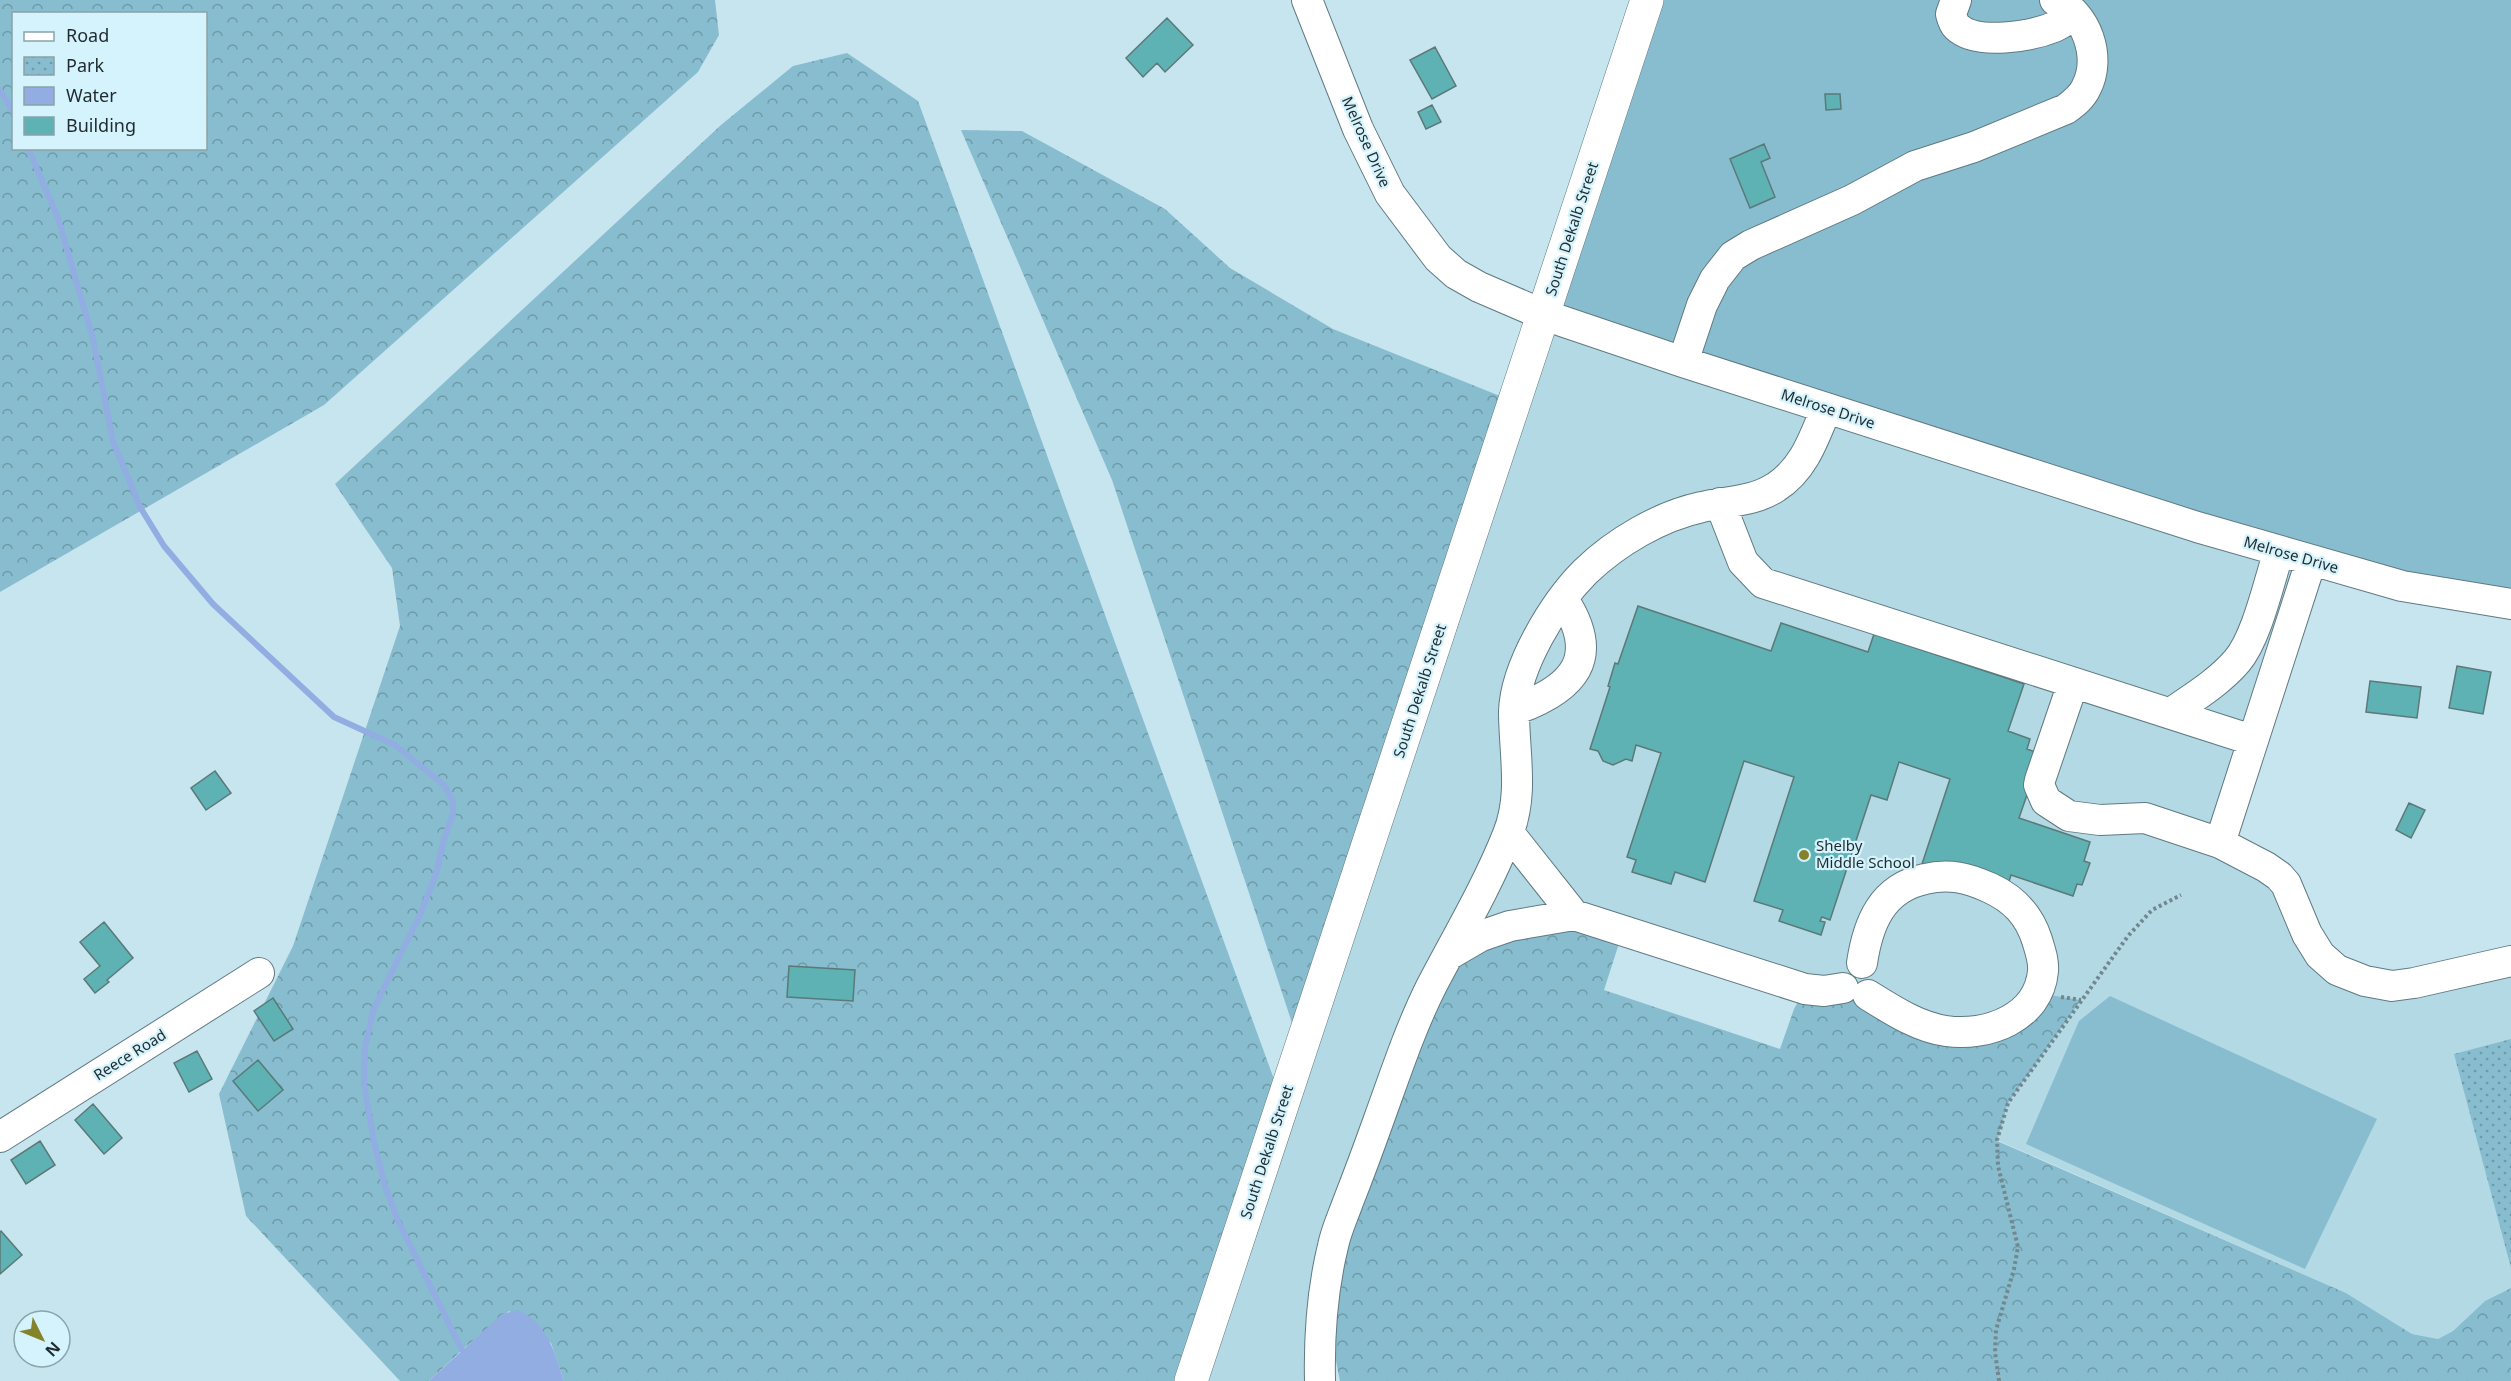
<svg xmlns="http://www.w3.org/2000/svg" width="2511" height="1381" font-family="'Noto Sans',sans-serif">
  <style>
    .built { fill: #b3d9e4 }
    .grass { fill: #87bdce }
    .forest { fill: url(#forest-crowns); fill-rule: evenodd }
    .park { fill: url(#park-dots) }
    .water { fill: #92ade1 }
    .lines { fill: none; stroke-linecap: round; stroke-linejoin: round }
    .stream { stroke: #92ade1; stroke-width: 6 }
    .building { fill: #5eb2b3; stroke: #5b7979; stroke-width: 1.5 }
    .minor-casing { stroke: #5f7a83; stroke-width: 32 }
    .major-casing { stroke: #5f7a83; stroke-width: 34 }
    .path { stroke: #72878e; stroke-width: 4; stroke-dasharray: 3 3; stroke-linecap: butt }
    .minor { stroke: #fff; stroke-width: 30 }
    .major { stroke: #fff; stroke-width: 33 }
    .poi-dot { fill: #84822b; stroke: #d4f3fc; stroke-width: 2 }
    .labels { text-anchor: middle; stroke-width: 4.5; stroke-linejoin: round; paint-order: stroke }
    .street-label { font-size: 15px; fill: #1e2a2d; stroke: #d4f3fc }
    .poi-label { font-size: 15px; fill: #1e2a2d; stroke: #d4f3fc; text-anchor: start }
  </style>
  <defs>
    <pattern id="forest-crowns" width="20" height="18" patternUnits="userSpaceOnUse" patternTransform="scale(1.5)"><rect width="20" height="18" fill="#87bdce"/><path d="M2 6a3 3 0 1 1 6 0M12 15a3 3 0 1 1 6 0" fill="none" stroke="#6e9aa8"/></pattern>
    <pattern id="park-dots" width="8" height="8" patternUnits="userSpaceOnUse" patternTransform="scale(1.5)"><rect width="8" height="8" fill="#87bdce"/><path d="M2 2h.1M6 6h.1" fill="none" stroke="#6e9aa8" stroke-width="1.8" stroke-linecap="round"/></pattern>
  </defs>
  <rect width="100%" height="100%" fill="#c7e5ef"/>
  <!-- built -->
  <path class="built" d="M1544 315 2311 561 2220 842 2266 867 2307 934 2365 981 2511 961V1288L2485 1301 2453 1331 2438 1339 2412 1334 2346 1293 1997 1140 2008 1103 2080 1000 2037 993 1992 1030 1637 936 1431 989 1320 1381H1191Z"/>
  <!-- grass -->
  <path class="grass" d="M1647 0H2511V604L2448 593 1544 315Z
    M2110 996 2377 1119 2305 1269 2026 1144 2079 1021Z"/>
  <!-- forest -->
  <path class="forest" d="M0 0H715L719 35 698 72 324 405 0 592ZM14 14H206V148H14Z
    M847 53 918 101 1283 1104 1191 1381H564L551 1343 509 1311 462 1350 429 1381H400L246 1216 219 1094 293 946 400 626 392 568 335 484 721 125 793 66Z
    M961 130 1022 131 1165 209 1230 268 1333 329 1515 402 1301 1050 1112 480Z
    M1510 926 1623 931 1604 990 1780 1049 1794 1009 1805 989 1843 988 1947 1031 2037 993 2081 1000 2008 1103 1997 1141 2346 1293 2412 1334 2438 1339 2453 1331 2485 1301 2511 1288V1381H1340L1336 1361V1326L1325 1285 1450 954Z"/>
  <!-- park -->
  <path class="park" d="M2511 1039V1268L2454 1054Z"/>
  <!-- water -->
  <path class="water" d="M518 1310C548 1324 554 1351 564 1381H429L502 1314Z"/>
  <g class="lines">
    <!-- stream -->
    <path class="stream" d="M0 90 14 113
      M28 148 58 218 93 339 113 441 140 507 164 546 213 604 334 717 395 745 444 785 453 801V814L444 839 436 874 420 915 374 1008 365 1047 364 1084 374 1142 384 1183 398 1221 462 1350"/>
  </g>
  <!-- building -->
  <path class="building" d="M1167 18 1193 45 1165 72 1157 63 1143 77 1126 58Z
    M1435 47 1456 86 1432 99 1410 60Z
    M1825 94H1840L1841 109 1826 110Z
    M1432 105 1441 122 1426 129 1418 112Z
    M1764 144 1770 158 1761 162 1775 197 1750 208 1730 159Z
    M1638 606 1771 651 1781 623 1868 652 1874 634 2024 684 2008 731 2030 739 2027 749 2041 754 2019 818 2090 842 2084 861 2090 863 2082 885 2077 884 2073 896 2011 875 2006 891 1922 864 1950 779 1899 762 1887 800 1871 795 1830 920 1822 917 1820 921 1825 922 1821 935 1779 921 1783 910 1754 901 1794 777 1744 761 1705 882 1675 872 1671 884 1632 872 1636 860 1627 857 1661 753 1636 745 1632 761 1626 759 1613 765 1603 761 1598 751 1590 749 1610 687 1608 686 1615 663 1618 664Z
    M2457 666 2491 672 2483 714 2449 708Z
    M2370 681 2421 687 2417 718 2366 712Z
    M215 771 231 793 206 810 191 788Z
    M2409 803 2425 810 2411 838 2396 830Z
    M104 922 133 958 107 980 109 982 95 993 84 979 100 966 80 942Z
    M789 966 855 970 853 1001 787 997Z
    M273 998 293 1029 274 1041 254 1011Z
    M197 1051 212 1079 189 1092 174 1063Z
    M258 1060 283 1090 258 1111 233 1081Z
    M93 1104 122 1138 104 1154 75 1120Z
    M40 1141 55 1165 26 1184 11 1160Z
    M1 1231 22 1255 0 1274V1232Z"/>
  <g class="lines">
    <defs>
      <path id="minor" d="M1307 0 1358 129 1390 194 1438 258 1456 274 1479 287 1544 315 1683 362 2197 527 2402 586 2511 604
        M1956 0 1951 14C1952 18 1954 24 1957 27 1977 46 2032 36 2054 27 2061 24 2068 19 2075 15
        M1683 362 1702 305 1715 279 1733 256 1751 245 1852 200 1915 166 1974 147 2066 109C2074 103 2082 97 2086 88 2102 58 2087 13 2055 0
        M1720 503 1743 562 1763 583 2252 740
        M2073 683 2040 780 2039 785 2046 801 2069 816 2100 820 2145 818 2220 843 2266 867 2279 876 2286 884 2307 934 2320 955 2337 970 2365 981 2392 986 2414 983 2511 961
        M1514 710C1574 689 1602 658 1563 599
        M2171 713C2194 697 2219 682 2237 661 2257 638 2269 581 2279 551
        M1509 833 1574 915
        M2220 843 2311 561
        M1450 954 1481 936 1510 926 1574 915 1805 989 1824 991 1843 988
        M1862 963C1868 923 1882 888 1925 879 1949 873 1968 878 1990 888 2014 899 2029 915 2037 940 2040 950 2044 961 2043 971 2039 1018 1987 1037 1946 1031 1918 1027 1892 1010 1868 995
        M0 1137 259 973
        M1320 1381C1319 1336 1322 1291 1333 1246 1336 1231 1343 1216 1348 1202 1359 1174 1369 1147 1379 1119 1395 1075 1410 1029 1431 987 1457 937 1487 887 1508 834 1524 794 1514 753 1514 712 1515 667 1554 603 1585 572 1616 542 1660 516 1702 507 1727 501 1754 502 1776 487 1804 469 1814 438 1826 409"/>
      <path id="major" d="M1191 1381 1647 0"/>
    </defs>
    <!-- minor casing -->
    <use href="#minor" class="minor-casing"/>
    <!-- major casing -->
    <use href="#major" class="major-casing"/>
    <!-- path -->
    <path class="path" d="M2061 997 2081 1000
      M1999 1381 1995 1352 1996 1330 2014 1269 2018 1247 1998 1166 1997 1140 2008 1103 2128 936 2152 910 2181 895"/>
    <!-- minor -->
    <use href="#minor" class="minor"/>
    <!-- major -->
    <use href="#major" class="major"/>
  </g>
  <!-- markers -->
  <circle class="poi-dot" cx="1804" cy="855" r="6"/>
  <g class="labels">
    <!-- street labels -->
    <g class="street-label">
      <text transform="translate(1366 142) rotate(66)" y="5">Melrose Drive</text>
      <text transform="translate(1572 229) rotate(-72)" y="5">South Dekalb Street</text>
      <text transform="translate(1828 409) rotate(18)" y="5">Melrose Drive</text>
      <text transform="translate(2291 555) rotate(16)" y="5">Melrose Drive</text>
      <text transform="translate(1420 691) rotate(-72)" y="5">South Dekalb Street</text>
      <text transform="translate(130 1055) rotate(-32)" y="5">Reece Road</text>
      <text transform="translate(1267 1152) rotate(-72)" y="5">South Dekalb Street</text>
    </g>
    <!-- poi labels -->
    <g class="poi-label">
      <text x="1816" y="851">Shelby<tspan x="1816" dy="17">Middle School</tspan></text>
    </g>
  </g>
  <!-- legend -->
  <rect x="12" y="12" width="195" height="138" fill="#d4f3fc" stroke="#8ba3a9" stroke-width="1.5"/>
  <rect x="24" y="32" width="30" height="9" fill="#ffffff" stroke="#8ba3a9" stroke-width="1.5"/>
  <text x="66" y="42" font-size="18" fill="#1e2a2d">Road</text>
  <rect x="24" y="57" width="30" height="18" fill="url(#park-dots)" stroke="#8ba3a9" stroke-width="1.5"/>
  <text x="66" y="72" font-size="18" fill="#1e2a2d">Park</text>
  <rect x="24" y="87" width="30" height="18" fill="#92ade1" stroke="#8ba3a9" stroke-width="1.5"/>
  <text x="66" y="102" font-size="18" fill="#1e2a2d">Water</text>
  <rect x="24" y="117" width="30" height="18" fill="#5eb2b3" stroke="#8ba3a9" stroke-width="1.5"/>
  <text x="66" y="132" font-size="18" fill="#1e2a2d">Building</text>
  <!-- north arrow -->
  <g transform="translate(42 1339) rotate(133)"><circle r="28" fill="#d4f3fc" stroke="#8ba3a9" stroke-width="1.5"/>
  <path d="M0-4.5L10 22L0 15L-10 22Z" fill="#84822b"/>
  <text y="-9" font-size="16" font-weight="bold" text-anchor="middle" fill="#1e2a2d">N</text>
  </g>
</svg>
